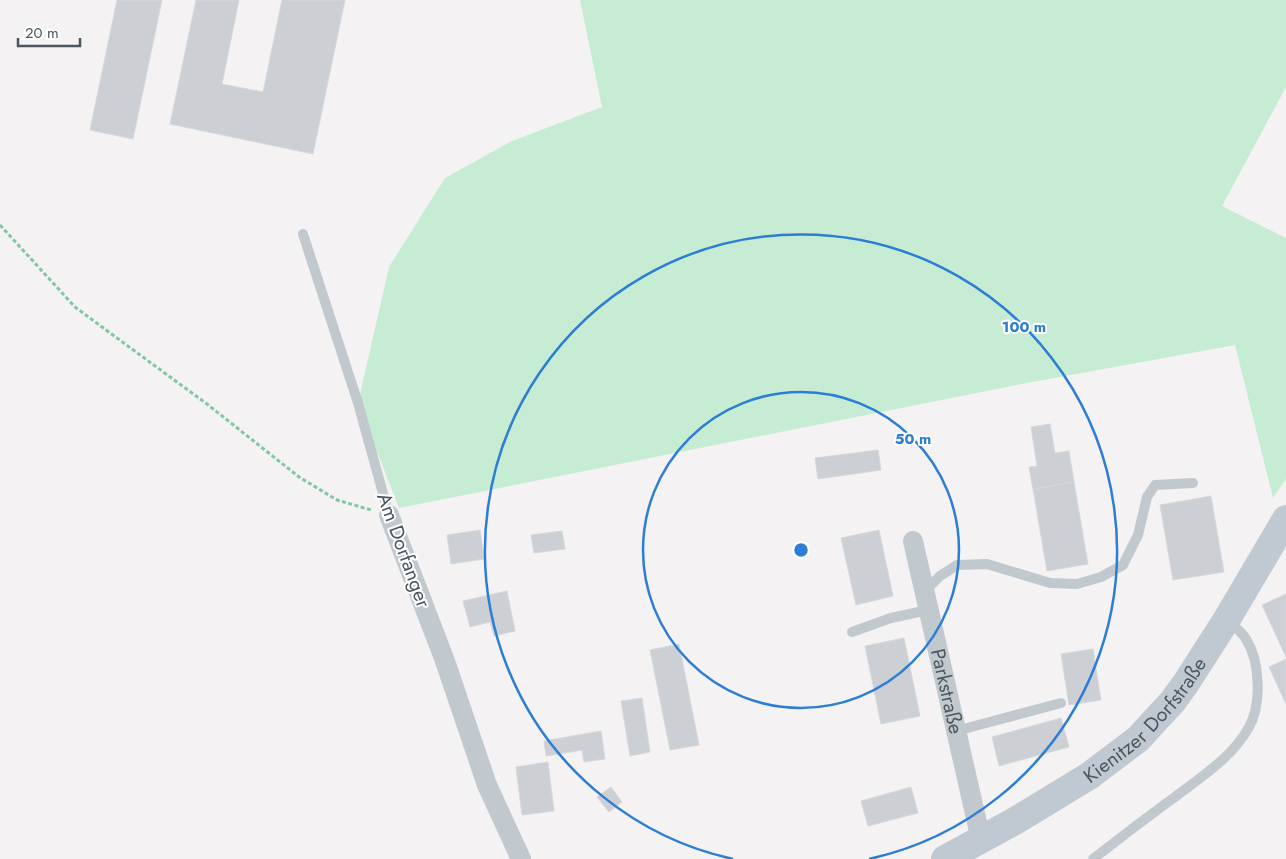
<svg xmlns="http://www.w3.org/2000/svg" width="1286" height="859" font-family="Jost,sans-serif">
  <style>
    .green { fill: #c6ecd3 }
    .building { fill: #cccfd4; stroke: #d6d8dc }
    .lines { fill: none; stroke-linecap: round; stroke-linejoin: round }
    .path { stroke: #81c7a1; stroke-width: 3; stroke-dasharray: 4 2.5; stroke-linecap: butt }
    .lane { stroke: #c1c9cf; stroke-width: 10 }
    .street { stroke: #c1c9cf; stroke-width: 20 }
    .secondary { stroke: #c0c9d1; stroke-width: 28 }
    .ring { fill: none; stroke: #2c7ed4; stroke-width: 2.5 }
    .labels { text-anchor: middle; stroke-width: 4; stroke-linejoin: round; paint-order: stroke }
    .street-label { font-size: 20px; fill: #4b565e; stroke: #fff }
    .centre { fill: #2c7ed4; stroke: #fff; stroke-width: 2.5 }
    .ring-label { font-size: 15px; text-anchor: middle; font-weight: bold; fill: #2c7ed4; stroke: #fff; stroke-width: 4; stroke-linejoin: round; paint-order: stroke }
  </style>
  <rect width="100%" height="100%" fill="#f4f2f2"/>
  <!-- green -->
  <path class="green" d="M580 0H1286V87L1222 206 1286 238V479L1273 498 1235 345 1027 383 399 508 358 403 389 267 445 178 512 141 602 107Z"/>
  <!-- building -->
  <path class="building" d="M117 0H162L133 139 90 130Z
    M196 0H239L222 84 263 92 282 0H345L313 154 170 124Z
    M1050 424 1055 453 1069 451 1074 482 1033 489 1029 467 1037 466 1031 427Z
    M878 450 881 470 818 479 815 458Z
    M1074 482 1088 564 1047 571 1033 489Z
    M1211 496 1224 572 1173 580 1160 505Z
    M480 530 484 559 451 564 447 535Z
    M879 530 893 596 856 605 841 538Z
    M562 531 565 549 534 553 531 535Z
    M507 591 515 631 494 636 490 622 470 627 463 601Z
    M1286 594V657L1262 605Z
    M904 638 920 716 881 724 865 646Z
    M679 644 699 745 670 750 650 650Z
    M1093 649 1101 700 1069 705 1061 654Z
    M1286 659V704L1269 667Z
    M642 698 650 752 630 756 621 701Z
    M1061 718 1069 747 999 766 992 737Z
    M601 731 605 759 584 762 582 750 546 756 544 741Z
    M548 762 554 811 522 815 516 767Z
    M611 787 622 802 609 812 597 797Z
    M911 787 918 813 868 826 861 801Z"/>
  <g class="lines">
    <!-- path -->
    <path class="path" d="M0 225 75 307 121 341 207 404 299 477 337 500 371 510"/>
    <!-- lane -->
    <path class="lane" d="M303 234 358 403 389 515
      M924 592 940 576 957 565 987 564 1050 583 1077 584 1101 577 1123 565 1138 535 1147 497 1155 485 1193 483
      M852 632 891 618 928 610
      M956 731 1061 703
      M1093 859C1120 838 1147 817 1175 797 1201 777 1233 757 1249 727 1262 704 1260 661 1246 639 1242 632 1234 626 1227 620"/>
    <!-- street -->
    <g class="street">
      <path d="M389 515 445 661 487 785 521 859"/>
      <path id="s1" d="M913 541 981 840"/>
    </g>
    <!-- secondary -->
    <path class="secondary" id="s2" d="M945 859 1015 821 1089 776 1138 739 1173 701 1186 683 1227 619 1286 519"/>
  </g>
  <!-- distance rings -->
  <g class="ring">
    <circle cx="801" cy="550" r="158"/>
    <path d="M733 859A316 316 0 1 1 869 859"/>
  </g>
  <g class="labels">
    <!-- street labels -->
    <g class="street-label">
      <text transform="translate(404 550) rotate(70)" y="7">Am Dorfanger</text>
      <text dy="7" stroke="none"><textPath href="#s1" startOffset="154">Parkstraße</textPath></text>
      <text dy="7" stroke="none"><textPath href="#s2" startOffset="246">Kienitzer Dorfstraße</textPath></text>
    </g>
  </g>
  <circle cx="801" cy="550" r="8" class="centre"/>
  <g class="ring-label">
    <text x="1024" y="332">100 m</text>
    <text x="913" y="444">50 m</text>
  </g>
  <!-- scale -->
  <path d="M18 38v8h62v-8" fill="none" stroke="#4b565e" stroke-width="2.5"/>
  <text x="25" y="38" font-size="15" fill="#4b565e" stroke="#ffffff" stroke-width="4" paint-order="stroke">20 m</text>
</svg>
